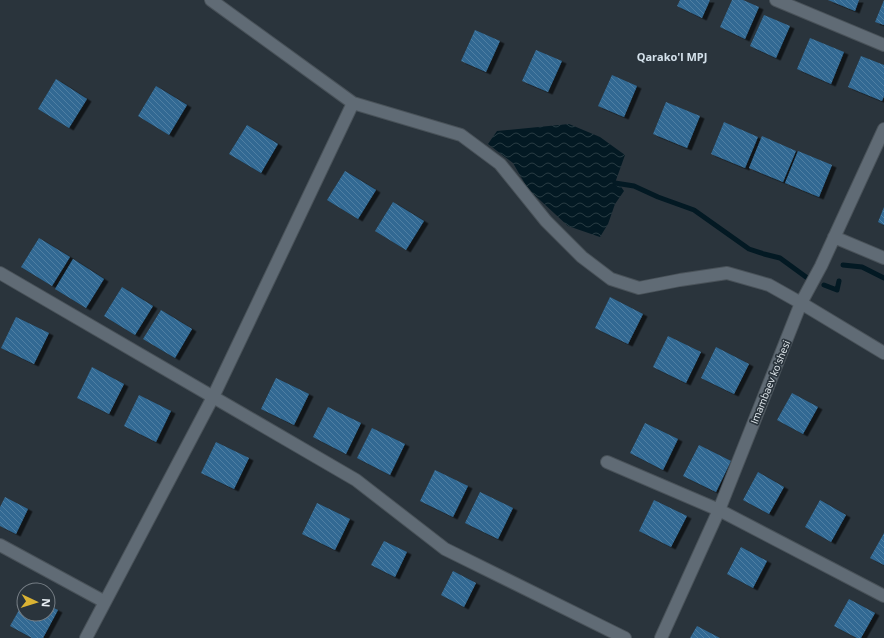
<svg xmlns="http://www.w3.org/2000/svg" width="884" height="638" font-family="'Open Sans',sans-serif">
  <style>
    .water { fill: url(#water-waves) }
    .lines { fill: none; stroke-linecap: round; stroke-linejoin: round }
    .stream { stroke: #031923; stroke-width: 5 }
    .building { fill: url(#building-back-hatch); filter: url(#shadow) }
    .minor-casing { stroke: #495259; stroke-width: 14 }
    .minor { stroke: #606b75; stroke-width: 12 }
    .labels { text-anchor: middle; stroke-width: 3.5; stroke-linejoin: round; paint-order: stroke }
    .street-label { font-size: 10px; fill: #e7eef3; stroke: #2a343c }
    .neighbourhood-label { font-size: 11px; font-weight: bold; fill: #d5e2ec; stroke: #2a343c }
  </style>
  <defs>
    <pattern id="water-waves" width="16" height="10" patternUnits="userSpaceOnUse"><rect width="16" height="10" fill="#031923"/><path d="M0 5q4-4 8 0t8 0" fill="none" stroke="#283b43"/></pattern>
    <pattern id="building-back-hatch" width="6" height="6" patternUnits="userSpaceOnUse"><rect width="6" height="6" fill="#316993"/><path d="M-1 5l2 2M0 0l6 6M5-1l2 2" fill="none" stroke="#4f7fa3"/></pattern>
    <filter id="shadow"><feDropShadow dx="4.5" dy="2.5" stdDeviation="0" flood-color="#0009"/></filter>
  </defs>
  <rect width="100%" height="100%" fill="#2a343c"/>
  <!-- water -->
  <path class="water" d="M569 124 600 137 625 155 615 183 619 184 624 191 615 204 608 224 600 237 568 226 528 189 513 163 488 144 497 131Z"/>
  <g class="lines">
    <!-- stream -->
    <path class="stream" d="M615 183 634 186 658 197 694 210 749 249 764 254 780 258 806 277
      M843 265 862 267 884 278
      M824 285 837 290 839 281"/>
  </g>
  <!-- building -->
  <path class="building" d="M680 0H710L702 18 677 6Z
    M732 0H743L759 7 745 39 720 27Z
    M828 0H859L855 11Z
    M884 0V25L875 22Z
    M764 15 790 26 776 58 750 46Z
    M475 30 500 41 486 72 461 61Z
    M810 38 844 52 831 84 797 69Z
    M536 50 562 61 548 92 522 81Z
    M861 56 884 65V96L882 101 848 87Z
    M612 75 637 86 624 117 598 106Z
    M56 79 87 99 69 128 38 109Z
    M156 86 187 105 169 135 138 116Z
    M666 102 700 116 687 148 653 134Z
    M724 122 758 137 745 168 711 154Z
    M247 125 278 144 261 173 229 154Z
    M762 136 796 151 783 182 749 168Z
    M798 151 832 165 819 197 785 183Z
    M345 171 376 190 358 219 327 200Z
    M393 202 424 221 406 250 375 231Z
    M884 207V225L878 222Z
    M39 238 70 257 52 286 21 267Z
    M73 259 104 279 86 308 55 289Z
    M122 287 153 306 135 335 104 316Z
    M610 297 643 314 628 344 595 328Z
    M161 310 192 329 175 358 143 339Z
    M16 317 49 333 34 364 1 348Z
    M668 336 701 352 686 383 653 367Z
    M716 347 749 364 734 394 701 378Z
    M92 367 124 384 109 414 77 398Z
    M276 378 309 394 294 425 261 409Z
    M792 393 818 407 803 434 777 420Z
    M139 395 171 411 156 442 124 426Z
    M328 407 361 423 346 454 313 437Z
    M645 423 678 439 663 470 630 453Z
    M372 428 405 444 390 475 357 458Z
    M216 442 249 458 234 489 201 473Z
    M699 445 731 461 716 492 683 476Z
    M435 470 468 486 453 517 420 501Z
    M758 472 784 487 769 514 743 500Z
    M480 492 513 508 498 539 465 523Z
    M5 497 28 509 16 534 0 526V507Z
    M654 500 687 516 671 547 639 531Z
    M820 500 846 515 831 542 805 527Z
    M317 503 350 519 335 550 302 534Z
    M884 533V565L870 558Z
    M384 541 407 552 395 577 371 565Z
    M741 547 767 561 753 588 727 574Z
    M453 571 476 583 464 607 441 595Z
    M849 599 875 613 861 638H857L834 626Z
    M24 601V614H48V605L58 610 43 638H32L10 626Z
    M697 626 720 638H690Z"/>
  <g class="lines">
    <defs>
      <path id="minor" d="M211 0 353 103 461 135 500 164 546 221 582 257 611 279 639 288 680 280 727 273 769 285 801 303 884 353
        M776 0 884 45
        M834 237 884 258
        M0 273 356 480 445 549 625 638
        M607 462 719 510 884 596
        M0 545 105 602
        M86 638 213 397 353 103
        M661 638 719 510 801 303 821 266 884 129"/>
    </defs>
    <!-- minor casing -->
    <use href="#minor" class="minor-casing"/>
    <!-- minor -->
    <use href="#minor" class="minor"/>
  </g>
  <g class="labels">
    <!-- street labels -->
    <g class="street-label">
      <text transform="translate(770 382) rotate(-68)" y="4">Imambaev ko'shesi</text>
    </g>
    <!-- neighbourhood labels -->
    <g class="neighbourhood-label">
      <text x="672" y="61">Qarako'l MPJ</text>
    </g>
  </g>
  <!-- north arrow -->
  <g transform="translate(36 602) rotate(94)"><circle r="19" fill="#2a343c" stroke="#767e85"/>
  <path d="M0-3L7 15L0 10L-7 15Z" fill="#dab333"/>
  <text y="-6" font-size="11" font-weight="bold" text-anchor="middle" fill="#e7eef3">N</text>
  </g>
</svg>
